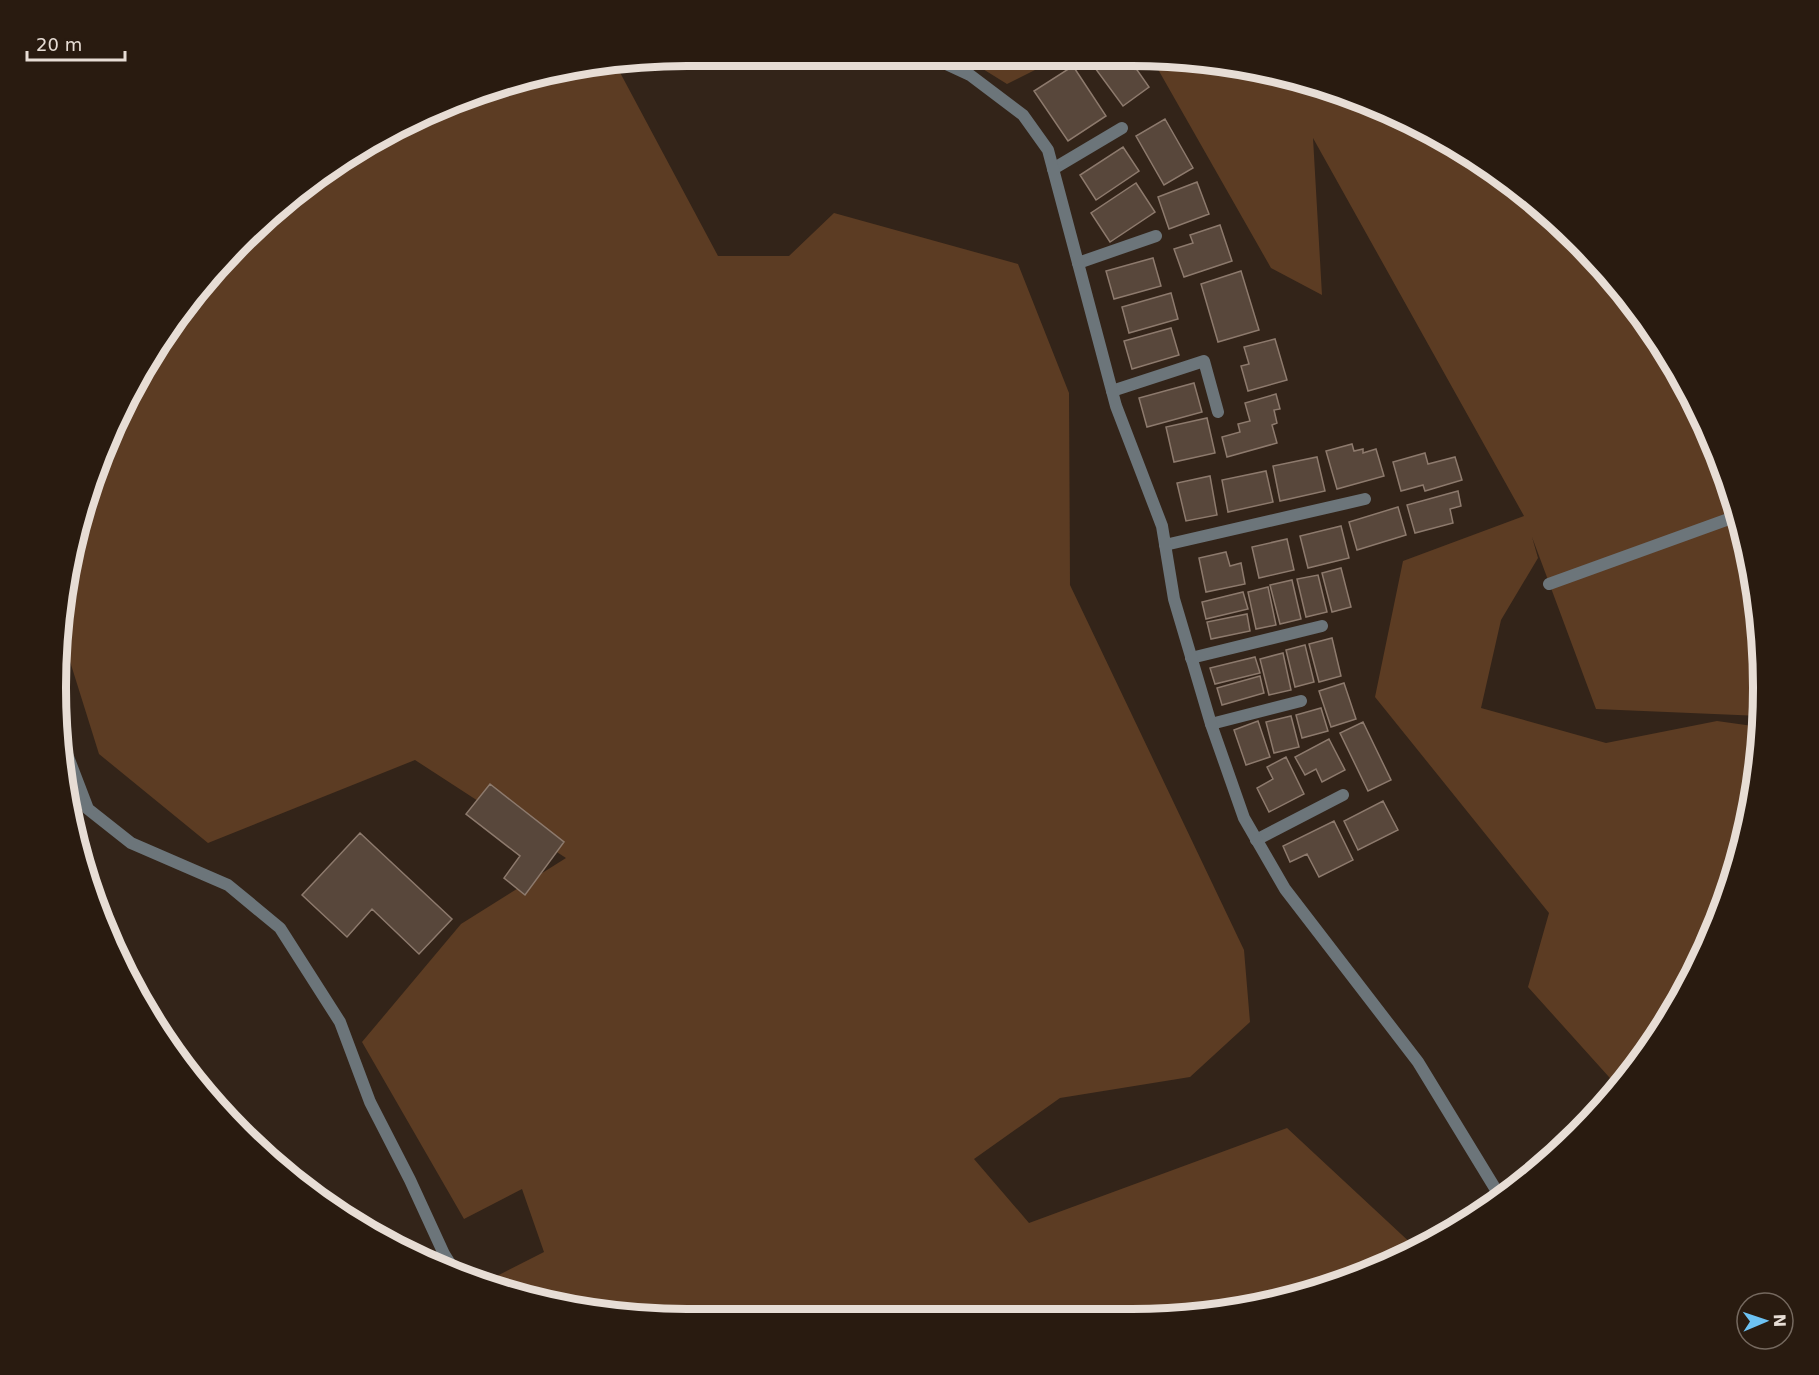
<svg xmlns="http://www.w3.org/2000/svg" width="1819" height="1375" font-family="'DejaVu Sans',sans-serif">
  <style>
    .green { fill: #5c3c23 }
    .building { fill: #58473b; stroke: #8d7a6d; stroke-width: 1.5 }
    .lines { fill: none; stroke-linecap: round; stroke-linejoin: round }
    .service { stroke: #6c757a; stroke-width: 12 }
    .minor { stroke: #6c757a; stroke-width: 12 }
    .rim { fill: none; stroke: #e7ddd5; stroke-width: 8 }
  </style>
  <rect width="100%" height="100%" fill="#332419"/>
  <!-- green -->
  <path class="green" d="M962 56 1061 57 1007 84Z
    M1151 57H1173L1295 77 1411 121 1516 186 1579 241 1657 336 1715 445 1751 564 1763 687 1761 716 1596 709 1532 537 1538 558 1501 620 1481 708 1606 743 1717 721 1760 727 1751 810 1716 929 1657 1038 1618 1087 1528 987 1549 913 1375 697 1403 561 1524 516 1313 138 1322 295 1271 268Z
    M616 65 718 256H789L834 213 1018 264 1069 393 1070 585 1244 950 1250 1022 1190 1077 1060 1098 974 1159 1029 1223 1287 1128 1416 1248 1373 1272 1214 1314H605L489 1283 487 1281 544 1252 522 1189 464 1219 362 1042 461 924 566 858 415 760 208 843 99 754 63 639 68 563 121 408 162 336 240 241 371 140 524 77Z"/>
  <!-- building -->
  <path class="building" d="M1111 57H1128L1149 87 1123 106 1095 68Z
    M1073 66 1106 116 1068 141 1034 91Z
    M1165 119 1193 168 1164 185 1136 136Z
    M1123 147 1139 171 1096 200 1080 175Z
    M1197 182 1209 214 1169 229 1158 197Z
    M1136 183 1155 212 1110 242 1091 213Z
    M1220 225 1232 261 1184 277 1174 249 1193 243 1190 235Z
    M1153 258 1161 286 1114 299 1106 271Z
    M1241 271 1259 330 1218 342 1201 284Z
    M1171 293 1178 319 1129 333 1122 307Z
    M1171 328 1179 355 1132 369 1124 341Z
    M1275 339 1287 380 1248 391 1241 366 1249 364 1244 347Z
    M1194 383 1202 412 1147 427 1139 398Z
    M1276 394 1280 409 1274 410 1277 423 1272 425 1277 443 1227 457 1222 437 1240 432 1238 424 1250 421 1245 403Z
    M1207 418 1215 453 1174 462 1166 427Z
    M1352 444 1354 451 1363 449V453L1376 449 1384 476 1337 489 1326 451Z
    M1425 453 1428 464 1455 457 1462 480 1425 491 1423 485 1401 491 1393 462Z
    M1317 457 1325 491 1280 501 1273 466Z
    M1266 471 1273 502 1228 512 1222 480Z
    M1210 476 1217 515 1186 521 1177 483Z
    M1458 491 1461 506 1450 509 1453 523 1415 533 1407 505Z
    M1398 507 1406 535 1357 550 1349 522Z
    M1341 526 1349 558 1308 568 1300 536Z
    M1287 539 1294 570 1259 578 1252 547Z
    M1226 552 1230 566 1241 563 1245 584 1206 592 1199 558Z
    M1341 568 1351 607 1332 612 1322 573Z
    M1318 575 1327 612 1306 617 1297 579Z
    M1292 580 1301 619 1280 624 1270 585Z
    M1268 587 1276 625 1256 629 1248 592Z
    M1243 592 1248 609 1206 619 1202 602Z
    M1247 614 1250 631 1211 639 1207 622Z
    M1332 638 1341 676 1319 682 1309 644Z
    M1305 645 1314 682 1295 687 1286 650Z
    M1283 653 1291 690 1269 695 1260 659Z
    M1255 657 1260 673 1215 684 1210 668Z
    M1260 676 1264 693 1222 705 1217 688Z
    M1344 683 1356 719 1331 727 1319 691Z
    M1321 708 1328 731 1302 738 1296 715Z
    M1291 716 1299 747 1274 753 1266 722Z
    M1258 721 1270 757 1246 765 1234 730Z
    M1363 722 1391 780 1368 791 1340 733Z
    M1329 739 1345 770 1322 782 1316 769 1305 775 1295 757Z
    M1286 757 1304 794 1269 812 1257 788 1273 779 1267 767Z
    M490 784 564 842 525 895 504 878 520 856 466 814Z
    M1383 801 1398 830 1358 850 1344 821Z
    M1334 821 1353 860 1319 877 1307 854 1290 862 1283 846Z
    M360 833 452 919 419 954 372 909 347 937 302 895Z"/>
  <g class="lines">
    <!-- service -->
    <path class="service" d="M1053 169 1122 128
      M1078 263 1156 236
      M1112 391 1204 361 1218 412
      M1165 545 1365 499
      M1549 584 1737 516
      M1191 658 1322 626
      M1211 724 1301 701
      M1256 840 1343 795"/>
    <!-- minor -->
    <path class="minor" d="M929 56 970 75 1023 115 1048 150 1116 406 1162 526 1174 599 1211 724 1244 818 1285 889 1418 1062 1501 1198
      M57 728 88 809 131 843 228 885 280 928 340 1022 370 1102 410 1180 444 1254 457 1275"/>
  </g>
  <!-- crop -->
  <path d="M0 0H1819V1375H0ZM687 66H1132A621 621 0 0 1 1753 687V688A621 621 0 0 1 1132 1309H687A621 621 0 0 1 66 688V687A621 621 0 0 1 687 66Z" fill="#291b10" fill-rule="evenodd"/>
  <path class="rim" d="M687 66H1132A621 621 0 0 1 1753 687V688A621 621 0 0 1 1132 1309H687A621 621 0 0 1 66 688V687A621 621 0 0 1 687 66Z"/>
  <!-- north arrow -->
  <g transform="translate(1765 1321) rotate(88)"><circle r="28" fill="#291b10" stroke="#75695f" stroke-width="1.5"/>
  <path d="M0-4.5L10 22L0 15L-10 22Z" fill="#6dc2f3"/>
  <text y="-9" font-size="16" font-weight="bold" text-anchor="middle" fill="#e7ddd5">N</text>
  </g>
  <!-- scale -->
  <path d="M27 51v9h98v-9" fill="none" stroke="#e7ddd5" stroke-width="3"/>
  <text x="36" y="51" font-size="18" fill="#e7ddd5" stroke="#291b10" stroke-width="4.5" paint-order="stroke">20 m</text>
</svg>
